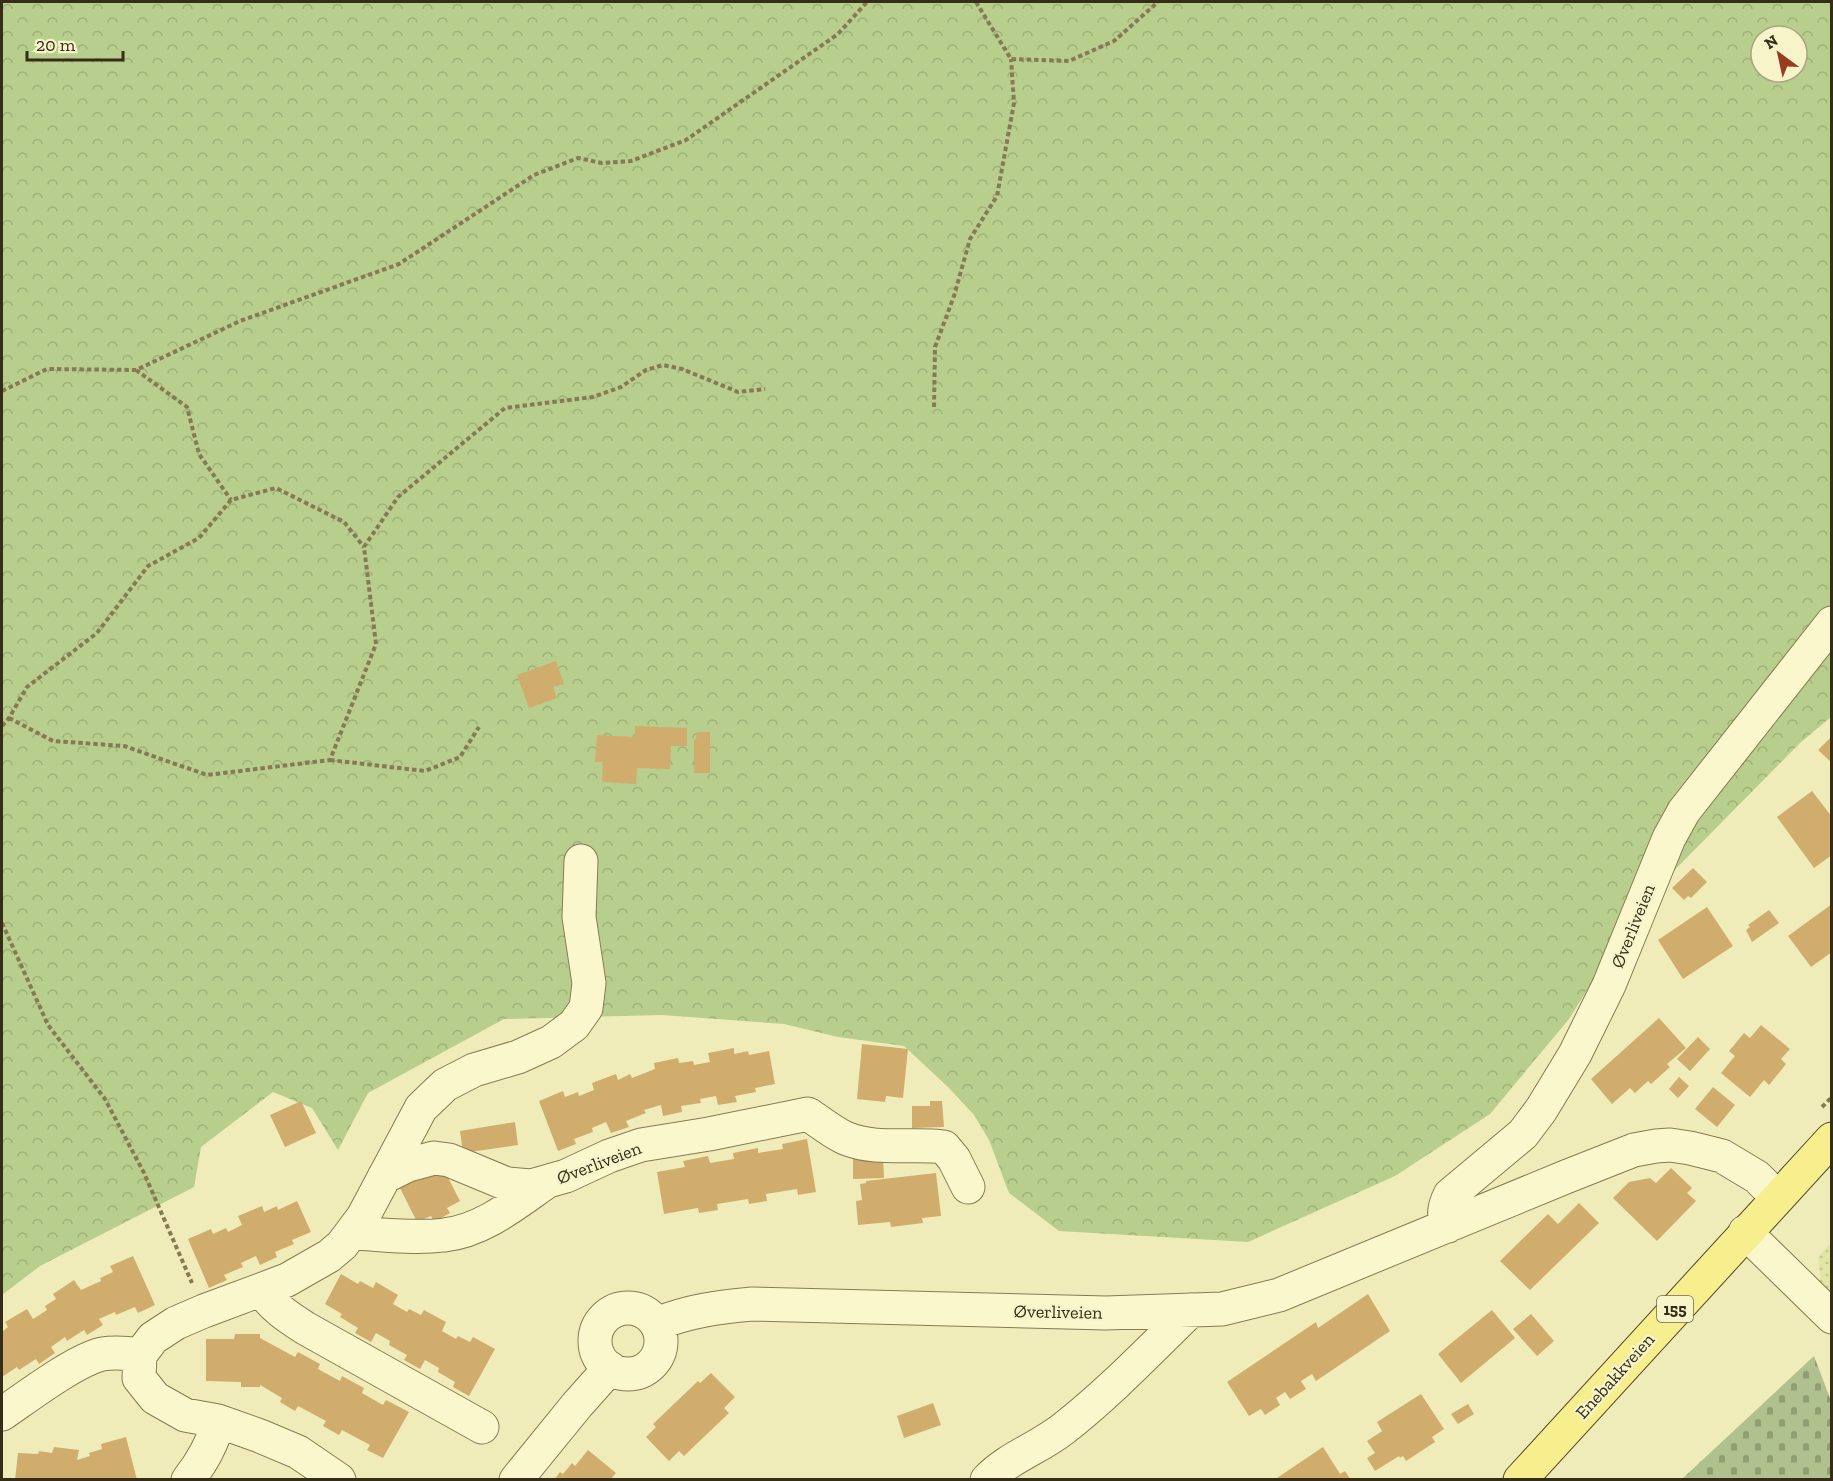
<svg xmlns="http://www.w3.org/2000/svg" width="1833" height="1481" font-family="'Zilla Slab',serif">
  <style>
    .farmland { fill: url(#farmland-dots) }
    .forest { fill: url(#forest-crowns); fill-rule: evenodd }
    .cemetery { fill: url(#cemetery-stones) }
    .building { fill: #d0ad6c }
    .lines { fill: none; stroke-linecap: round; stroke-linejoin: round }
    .minor-casing { stroke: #877a53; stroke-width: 35 }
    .major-casing { stroke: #534628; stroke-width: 35 }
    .path { stroke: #877a53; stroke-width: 4; stroke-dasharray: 4.5 3; stroke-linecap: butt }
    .minor { stroke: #fbf7cc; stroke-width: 33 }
    .major { stroke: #f7ee8d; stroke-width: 33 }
    .labels { text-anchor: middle; stroke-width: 4.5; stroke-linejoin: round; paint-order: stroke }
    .shield { fill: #f7f4c9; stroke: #6f694e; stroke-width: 1.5 }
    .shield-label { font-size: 16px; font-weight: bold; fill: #352d19 }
    .street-label { font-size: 18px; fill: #352d19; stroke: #f7f4c9 }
  </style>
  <defs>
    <pattern id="farmland-dots" width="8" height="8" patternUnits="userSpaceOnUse" patternTransform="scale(1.5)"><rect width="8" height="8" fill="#e1e6a6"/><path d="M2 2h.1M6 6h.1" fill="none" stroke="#c2c68e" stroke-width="1.8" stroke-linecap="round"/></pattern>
    <pattern id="forest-crowns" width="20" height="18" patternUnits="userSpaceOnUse" patternTransform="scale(1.5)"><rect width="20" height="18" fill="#b7ce8d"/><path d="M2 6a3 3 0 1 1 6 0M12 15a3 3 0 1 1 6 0" fill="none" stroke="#9eb179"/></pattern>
    <pattern id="cemetery-stones" width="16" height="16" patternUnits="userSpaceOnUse" patternTransform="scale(1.5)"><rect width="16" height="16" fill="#afc18e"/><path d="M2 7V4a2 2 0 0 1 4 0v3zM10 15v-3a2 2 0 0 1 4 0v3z" fill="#8f9d73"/></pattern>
  </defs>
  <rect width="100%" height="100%" fill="#f0ecb9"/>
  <!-- farmland -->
  <path class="farmland" d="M1831 1242V1328L1823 1309 1818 1257Z"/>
  <!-- forest -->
  <path class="forest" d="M2 2H1831V717L1800 743 1642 903 1569 1019 1490 1114 1395 1176 1248 1242 1059 1231 1009 1193 989 1140 974 1115 949 1088 904 1046 838 1037 784 1024 662 1015 504 1019 368 1093 338 1150 312 1108 273 1092 201 1147 194 1187 40 1266 2 1295ZM1761 36H1797V72H1761Z"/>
  <!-- cemetery -->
  <path class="cemetery" d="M1814 1356 1831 1401V1479H1682Z"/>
  <!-- building -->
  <path class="building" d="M556 661 564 684 553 687 557 698 529 708 517 675Z
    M635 726 687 728V746H671L670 769 637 768 636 784 602 782 603 762H595L597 735 635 737Z
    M697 732H710V773H694V740L696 739Z
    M1832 736V763L1818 750Z
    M1812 791 1832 817V855L1814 868 1777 817Z
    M1693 868 1707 882 1691 898 1688 896 1684 900 1672 888Z
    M1832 904V952L1811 967 1788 936Z
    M1707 907 1733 946 1683 979 1658 940Z
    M1769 910 1779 923 1752 942 1746 930 1750 927 1748 925Z
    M1659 1018 1686 1048 1667 1064 1670 1067 1651 1084 1648 1081 1635 1093 1630 1088 1612 1104 1591 1079Z
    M1761 1025 1790 1049 1781 1059 1786 1064 1769 1085 1764 1080 1750 1097 1721 1073 1735 1056 1729 1051 1744 1033 1750 1038Z
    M1698 1037 1710 1049 1690 1071 1677 1059Z
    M862 1044 908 1049 903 1098 886 1096 885 1102 857 1099Z
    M734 1048V1054L748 1051 749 1055 769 1051 775 1084 755 1088 756 1092 735 1096 737 1102 718 1105 716 1096 700 1099 701 1103 681 1106 682 1112 663 1116 661 1105 644 1110 646 1113 626 1121 629 1127 611 1133 606 1122 592 1128 593 1132 574 1139 576 1144 558 1151 539 1101 563 1091 565 1097 578 1092 579 1096 594 1090 592 1083 616 1074 618 1080 630 1074 632 1078 655 1069 654 1063 678 1058 679 1063 693 1061 694 1065 710 1062 708 1053Z
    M1679 1077 1689 1086 1678 1098 1669 1089Z
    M1713 1087 1735 1105 1717 1127 1695 1109Z
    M301 1101 316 1133 285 1147 270 1115Z
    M930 1101H942L944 1127 912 1128V1106H930Z
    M515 1122 518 1145 463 1153 460 1131Z
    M807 1139 816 1192 798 1195 797 1189 766 1194 767 1201 749 1204 748 1199 717 1204 718 1210 699 1213 698 1208 664 1214 657 1172 685 1167 683 1161 708 1156 710 1163 734 1159 733 1153 758 1148V1153L783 1149 782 1144Z
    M883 1156 884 1178 853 1179V1157Z
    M442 1166 460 1201 447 1208 450 1213 434 1222 431 1216 417 1222 400 1188Z
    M1671 1168 1692 1188 1687 1193 1696 1201 1657 1241 1613 1198 1629 1182 1650 1178 1656 1183Z
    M936 1173 941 1216 922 1218 923 1223 891 1227 890 1222 858 1225 856 1201 862 1200 860 1184 866 1183V1181Z
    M297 1201 311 1232 292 1240 294 1244 275 1252 277 1257 260 1265 256 1256 241 1263 243 1267 224 1275 227 1280 209 1288 188 1239 211 1229 213 1234 226 1228 228 1232 242 1225 238 1216 262 1206 264 1212 277 1206 278 1210Z
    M1579 1203 1599 1223 1530 1290 1500 1261 1548 1214 1558 1224Z
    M133 1256 155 1305 138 1313 135 1307 116 1315 115 1312 99 1319 103 1325 87 1335 84 1330 67 1341 65 1337 51 1347 55 1353 39 1364 36 1359 19 1370 17 1367 2 1377V1332L8 1327 5 1322 27 1309 33 1319 47 1310 45 1306 56 1299 53 1294 74 1280 81 1290 101 1281 100 1278 113 1272 110 1266Z
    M341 1274 358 1284 360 1281 373 1288 376 1282 398 1295 393 1304 407 1312 409 1309 421 1315 424 1310 446 1322 442 1331 456 1339 458 1336 470 1342 473 1337 495 1349 469 1396 453 1387 455 1382 438 1372 439 1368 425 1360 420 1369 404 1360 407 1355 389 1345 390 1341 376 1333 371 1342 355 1333 358 1328 340 1317 342 1314 325 1304Z
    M1368 1294 1390 1331 1316 1381 1312 1374 1301 1381 1306 1389 1290 1399 1285 1392 1276 1398 1280 1405 1265 1415 1261 1409 1249 1416 1227 1382 1316 1322 1318 1328Z
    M1492 1310 1515 1338 1461 1383 1438 1354Z
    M1531 1314 1554 1341 1537 1356 1513 1329Z
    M235 1334H260V1338L295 1357 298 1352 320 1364 318 1369 340 1381 342 1376 364 1388 362 1393 383 1405 386 1400 409 1412 383 1458 367 1450 370 1445 342 1430 339 1435 323 1426 326 1421 298 1406 295 1411 280 1402 282 1398 260 1385V1387H241V1382L206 1381V1339H234Z
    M711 1373 735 1397 724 1408 729 1413 684 1456 679 1451 669 1461 646 1437 656 1427 653 1424 698 1381 700 1383Z
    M1421 1394 1444 1429 1432 1437 1435 1442 1406 1461 1403 1456 1400 1458 1399 1456 1375 1471 1367 1458 1375 1453 1367 1441 1382 1431 1377 1422Z
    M933 1403 941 1425 904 1438 897 1416Z
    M1468 1404 1474 1414 1458 1424 1451 1414Z
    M126 1437 137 1480H15L18 1453 38 1454 39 1451 52 1453 54 1447 79 1450 77 1460 90 1456 89 1453 102 1449 101 1444Z
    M1323 1447 1340 1474 1345 1471 1351 1480H1274Z
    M588 1450 616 1473 610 1480H554L560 1472 563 1474 572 1463 575 1466Z"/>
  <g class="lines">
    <defs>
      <path id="minor" d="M384 1177 408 1165 434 1158 449 1160 507 1184 531 1186 566 1176 609 1156 641 1145 709 1134 808 1114C820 1122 832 1132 845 1138 876 1151 912 1143 944 1147L954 1159 968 1187
        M1448 1226C1442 1214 1445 1205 1450 1195L1523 1134 1541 1110 1575 1054 1609 985 1669 838 1684 811 1832 623
        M1745 1232 1832 1317
        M351 1233C382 1234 413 1239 444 1235 482 1231 515 1204 545 1183
        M262 1291C274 1308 288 1317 305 1328L482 1427
        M595 1341a33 33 0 1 1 66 0a33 33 0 1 1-66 0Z
        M657 1324C688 1311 719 1307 752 1304L1106 1313 1222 1309 1279 1295 1568 1176 1634 1150 1656 1146 1670 1145 1690 1148 1722 1156 1757 1177 1777 1197
        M2 1414C27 1397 74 1361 102 1354 115 1352 127 1353 140 1355
        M188 1480C201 1464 214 1441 218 1421
        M339 1480 298 1452 260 1436 218 1421 185 1415 155 1398 139 1378 140 1355 153 1338 176 1323 204 1311 287 1280 329 1256 342 1245 363 1217 421 1108 445 1085 474 1070 518 1057 551 1042 574 1025 586 1008 589 983 579 917 581 861
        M516 1480 577 1405 610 1368
        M987 1480C1009 1457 1039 1448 1063 1429 1109 1393 1149 1351 1191 1310"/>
      <path id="major" d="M1520 1480 1832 1139"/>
    </defs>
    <!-- minor casing -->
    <use href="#minor" class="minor-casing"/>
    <!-- major casing -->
    <use href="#major" class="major-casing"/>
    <!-- path -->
    <path class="path" d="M976 2 1011 59 1069 61 1114 41 1158 2
      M136 370 187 407 199 454 231 500
      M2 391 47 369 136 370 240 321 399 264 534 175 578 158 602 163 631 161 686 140 838 34 867 2
      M934 407 935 347 954 296 970 239 997 196 1014 103 1011 59
      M9 718 53 741 124 746 207 775 330 760 376 644 364 547 398 497 505 408 593 397 621 387 646 370 663 365 682 369 738 392 765 389
      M2 726 9 718 27 687 97 633 148 566 199 538 231 500 276 488 344 522 364 547
      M330 760 425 771 460 757 479 727
      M2 923 48 1025 105 1099 144 1173 192 1283
      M1822 1107 1832 1097"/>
    <!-- minor -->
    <use href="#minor" class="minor"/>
    <!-- major -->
    <use href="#major" class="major"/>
  </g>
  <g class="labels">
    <!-- shield labels -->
    <rect class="shield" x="1657" y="1296" width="36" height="26" rx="4.5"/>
    <g class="shield-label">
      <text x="1675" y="1315">155</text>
    </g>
    <!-- street labels -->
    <g class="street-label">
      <text transform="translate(1633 926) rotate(-68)" y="6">Øverliveien</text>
      <text transform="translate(599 1163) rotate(-21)" y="6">Øverliveien</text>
      <text transform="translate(1058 1312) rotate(1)" y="6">Øverliveien</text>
      <text transform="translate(1615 1376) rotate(-48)" y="6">Enebakkveien</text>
    </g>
  </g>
  <!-- border -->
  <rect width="1833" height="1481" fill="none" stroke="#352d19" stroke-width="6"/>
  <!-- north arrow -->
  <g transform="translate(1779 54) rotate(327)"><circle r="28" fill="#f7f4c9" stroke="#a9a483" stroke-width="1.5"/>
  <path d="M0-4.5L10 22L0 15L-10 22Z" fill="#993b20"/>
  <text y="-9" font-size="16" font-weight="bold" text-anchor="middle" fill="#352d19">N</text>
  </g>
  <!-- scale -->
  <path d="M27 51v9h96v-9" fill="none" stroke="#352d19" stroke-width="3"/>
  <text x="36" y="51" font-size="18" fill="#352d19" stroke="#f7f4c9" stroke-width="4.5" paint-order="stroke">20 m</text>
</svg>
